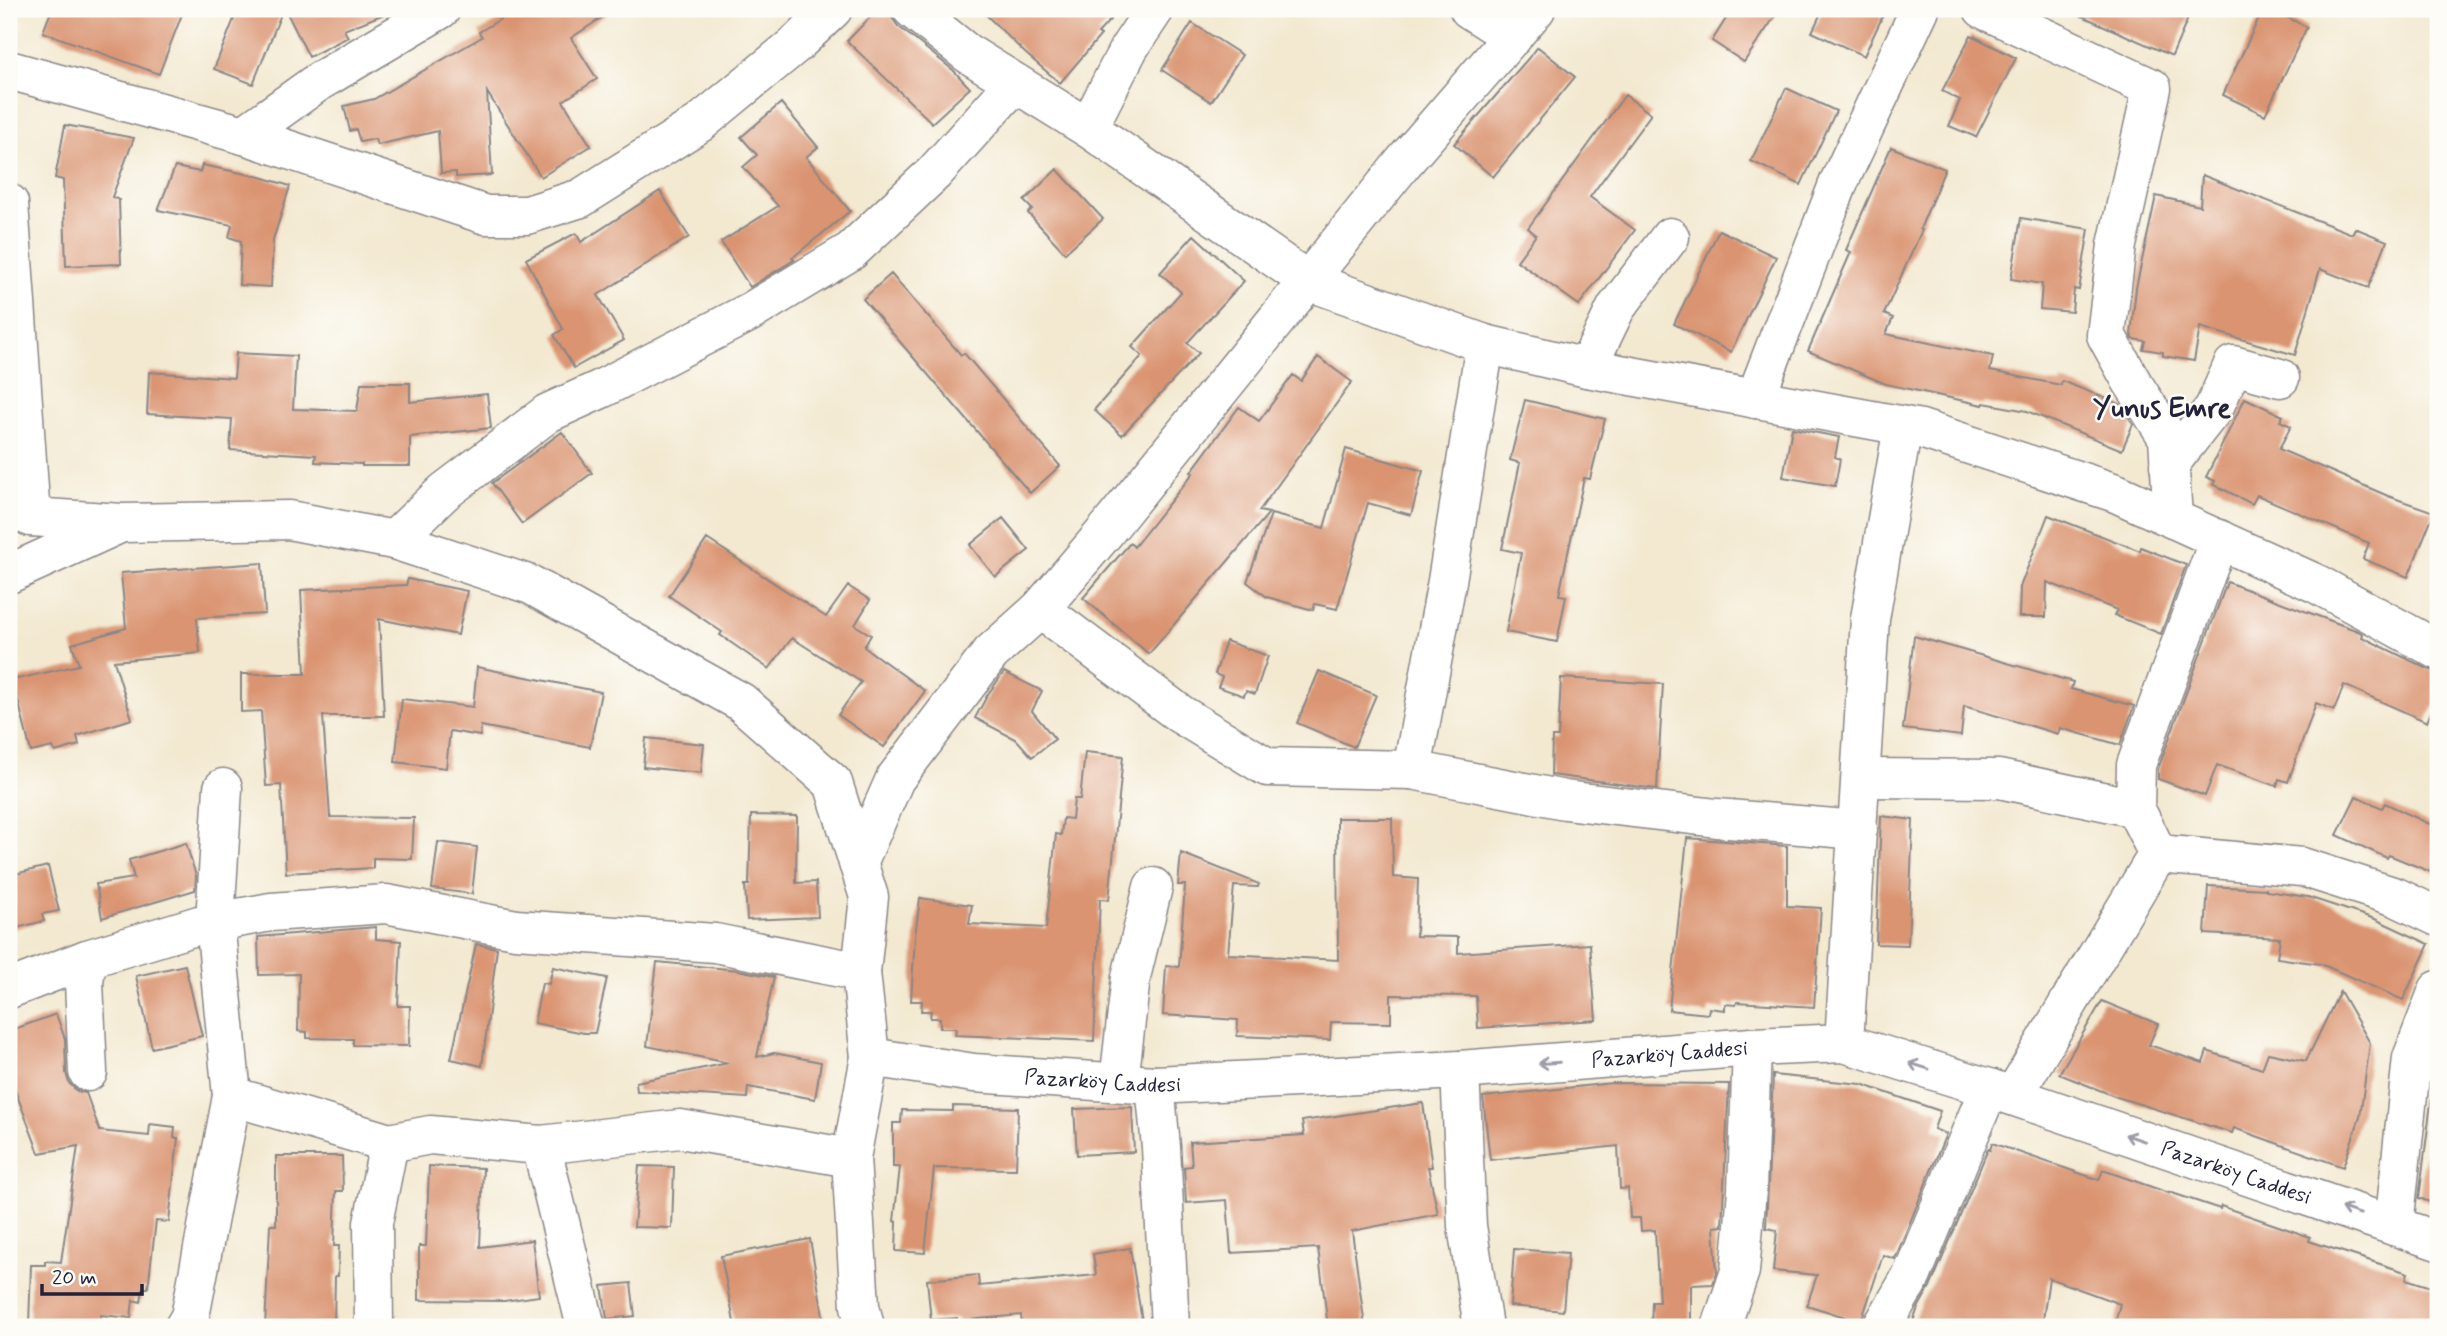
<svg xmlns="http://www.w3.org/2000/svg" width="2447" height="1336" font-family="Mynerve,sans-serif">
  <style>
    .building { fill: #da9472 }
    .lines { fill: none; stroke-linecap: round; stroke-linejoin: round }
    .minor-casing { stroke: #8a8686; stroke-width: 41 }
    .minor { stroke: #fff; stroke-width: 38 }
    .oneway { stroke: #9c9ca7 }
    .labels { text-anchor: middle; stroke-width: 5; stroke-linejoin: round; paint-order: stroke }
    .street-label { font-size: 21px; fill: #22223b; stroke: #fdfcf7 }
    .district-label { font-size: 28px; font-weight: bold; fill: #22223b; stroke: #fdfcf7 }
  </style>
  <rect width="100%" height="100%" fill="#fdfcf7"/>
  <filter id="ink" filterUnits="userSpaceOnUse"><feTurbulence type="fractalNoise" baseFrequency=".0143" numOctaves="2"/><feDisplacementMap in="SourceGraphic" scale="14" xChannelSelector="R" yChannelSelector="G"/><feConvolveMatrix kernelMatrix="1 2 1 2 8 2 1 2 1" color-interpolation-filters="sRGB"/></filter>
  <filter id="wash" filterUnits="userSpaceOnUse"><feTurbulence type="fractalNoise" baseFrequency=".00686" numOctaves="4" result="noise"/><feDisplacementMap in="SourceGraphic" scale="28" xChannelSelector="R" yChannelSelector="G"/><feGaussianBlur stdDeviation="1.57" result="paint"/><feColorMatrix in="noise" values="0 0 0 0 0 0 0 0 0 0 0 0 0 0 0 0 0 1.4 0 .05"/><feComposite in="paint" operator="in"/></filter>
  <g filter="url(#wash)">
    <rect width="100%" height="100%" fill="#f3e9d1"/>
    <g id="blocks">
      <!-- building -->
      <path class="building" d="M52 9H184L159 74 43 32Z
        M238 9H283L253 84 214 69Z
        M285 9H394V10L344 30 348 37 309 57Z
        M517 9H615L571 38 597 79 563 101 591 146 541 177 487 92 492 175 456 177V172L441 173 438 131 377 145 375 139 360 142 356 129 350 131 344 106 374 99 482 37 479 32Z
        M878 9H890L892 18 898 26 953 70 970 88 932 123 847 41Z
        M980 9H1120L1098 33 1101 35 1060 83 1025 53Z
        M1732 9H1780L1744 62 1712 41Z
        M1823 9H1886L1864 56 1812 32Z
        M2066 9H2192L2172 56Z
        M2263 9H2270L2307 27 2265 115 2223 95Z
        M1192 23 1242 55 1211 102 1162 70Z
        M1971 35 2016 58 1976 137 1949 126 1960 100 1942 91Z
        M1538 47 1575 77 1493 177 1454 144Z
        M1786 88 1836 111 1801 185 1751 161Z
        M1625 95 1651 114 1590 197 1635 230 1579 305 1517 261 1536 235 1528 228Z
        M781 103 818 147 806 157 850 211 792 258 794 260 750 287 721 242 778 206 743 167 757 155 741 137Z
        M65 125 134 138 112 197 119 200 121 264 66 266 63 180 55 178Z
        M1891 147 1945 169 1920 229 1922 230 1884 314 1893 318 1886 334 1993 356 1990 371 2061 385 2062 381 2120 404 2123 408 2121 413 2128 416 2133 424 2122 450 2027 411 1984 403 1983 405 1886 384 1808 351 1851 252 1846 250Z
        M202 165 261 177 290 186 273 240 271 287 239 285 241 241 229 237 232 225 158 210 175 167 200 172Z
        M1057 169 1103 219 1065 253 1028 213 1032 209 1024 201Z
        M2202 175 2352 234 2355 228 2387 241 2368 288 2320 269 2295 355 2200 327 2194 361 2163 356V352L2143 349 2145 341 2133 339 2131 334 2136 288 2156 196 2200 206Z
        M660 191 689 237 598 295 624 340 574 368 554 335 563 329 526 259 576 233 581 242Z
        M2021 218 2089 229 2079 290 2074 289 2072 312 2040 309 2042 284 2011 279Z
        M1719 230 1776 257 1731 352 1674 324Z
        M1194 235 1244 281 1187 343 1199 353 1122 435 1094 410 1142 356 1132 347 1181 292 1160 273Z
        M891 274 961 355 964 353 1060 466 1030 493 863 299Z
        M236 353 296 356 293 409 357 411 361 383H410V402L487 394 491 428 410 437V466H362V464L315 462 316 455 230 450 232 419 147 414 149 372 234 378Z
        M1318 357 1352 382 1259 511 1269 513 1149 654 1083 598 1130 543 1134 547 1193 473 1191 472 1239 407 1259 421 1293 375 1301 381Z
        M2245 398 2283 416 2280 421 2291 426 2279 449 2388 496 2434 512 2408 577 2363 559 2369 543 2257 495 2252 504 2213 484 2215 481 2206 477Z
        M1525 400 1605 419 1590 479 1584 478 1559 595 1566 596 1557 642 1506 632 1521 553 1502 549 1520 463 1510 460Z
        M1792 428 1839 437 1835 457 1840 459 1835 486 1783 477Z
        M562 432 592 473 522 524 492 483Z
        M1346 449 1423 471 1411 515 1368 503 1337 609 1315 604 1313 610 1267 597 1247 582 1271 514 1324 528Z
        M2048 515 2140 551 2141 547 2186 565 2161 634 2114 615 2117 610 2047 582 2046 617H2019L2020 587Z
        M1003 518 1029 550 995 577 970 545Z
        M707 539 826 617 848 586 870 600 855 625 871 635 864 647 925 691 884 747 838 715 861 682 792 638 769 669 720 635 722 632 669 596Z
        M262 563 265 614 197 618 200 653 114 661 132 719 77 736 79 745 55 752 53 747 31 752 13 680 79 665 72 644 126 628 121 573Z
        M408 579 467 591 458 635 379 619 384 716H323L330 817 414 818 412 859 373 858V868L286 873 281 785 266 786 261 711 241 712V674H305L301 590 406 585Z
        M2227 582 2358 631 2363 634 2362 637 2428 669 2438 672V696L2427 722 2344 685 2334 710 2316 703 2288 782 2279 779 2277 786 2217 765 2205 796 2158 779V769Z
        M1914 636 2073 682 2071 689 2134 706 2120 745 2060 728 2058 734 1964 706 1961 736 1903 729Z
        M1226 641 1268 656 1255 694 1246 691 1244 696 1218 687 1222 677 1215 674Z
        M477 667 601 692 590 747 481 726 480 736 450 731 446 768 395 762 402 699 473 707Z
        M1319 671 1376 695 1354 747 1297 723Z
        M1004 672 1042 691 1032 711 1055 739 1032 757 1017 740 975 718 988 694Z
        M1561 678 1663 684 1657 789 1551 775 1552 737H1558Z
        M646 738 704 744 701 773 643 767Z
        M1085 752 1123 756 1109 900 1100 899 1094 1041 955 1035 956 1028H940V1018H930L931 1011H921L922 1001H911L915 936 920 898 972 905 969 924 1046 928 1056 834 1061 835 1063 818 1072 819 1074 799H1080Z
        M2356 796 2382 808 2385 803 2438 828V875L2389 855 2387 858 2337 835Z
        M751 815 797 816 796 883 816 882 818 917 747 920 745 885H749Z
        M1881 816 1913 820 1908 945 1876 944Z
        M1337 818H1392L1393 877 1418 879 1416 936 1458 937V953L1590 944 1596 1020 1478 1028 1476 996 1391 995V1023L1331 1022 1330 1040 1237 1036 1238 1020 1163 1015 1166 966 1179 967 1185 885H1178L1181 853 1259 884 1258 887 1234 886 1228 954 1338 960Z
        M1687 838 1787 846V906L1821 908 1814 1007 1737 1002 1736 1005 1725 1004V1010L1709 1008 1708 1014 1669 1010Z
        M438 842 477 847 472 894 432 889Z
        M186 843 196 876 195 890 102 918 96 884 134 878 129 860Z
        M48 866 59 911 42 914 44 921 9 930V897L16 894 11 875Z
        M2208 886 2266 889V891L2308 897 2375 919 2429 944 2403 1000 2321 964 2277 958 2280 938 2205 934Z
        M376 927V939L401 941 398 1006H410L409 1046 353 1045V1039L307 1038V1032L298 1031 299 974 259 975 258 937Z
        M476 944 497 948 482 1066 451 1059Z
        M657 962 738 970 774 977 757 1057 774 1053 821 1062 815 1099 748 1087 747 1098 637 1091 636 1082 728 1063 647 1046Z
        M185 965 202 1036 152 1048 136 976Z
        M553 967 607 978 595 1033H584L534 1023 542 983 549 984Z
        M2340 991 2370 1043 2360 1117 2343 1167 2234 1128 2232 1133 2117 1097 2059 1074 2102 1001 2158 1024 2149 1045 2203 1063 2207 1051 2262 1069 2268 1053 2306 1061Z
        M56 1014 65 1039 66 1073 69 1083 77 1091 86 1093 100 1131 149 1136 150 1124 175 1127 174 1138H178L169 1222 156 1221 148 1288H143L141 1302 133 1300 131 1318 101 1315 100 1327 29 1325 31 1265H45V1261L61 1262 78 1146 39 1153 9 1074V1031Z
        M1773 1075 1861 1084 1940 1111 1934 1129 1946 1134 1895 1259 1883 1255 1861 1322 1807 1305 1817 1275 1773 1271 1777 1230 1766 1228Z
        M1612 1083 1729 1084 1722 1226 1714 1227 1717 1272 1713 1284 1691 1285V1327H1651L1652 1302H1659L1655 1230 1641 1231 1640 1218H1630L1628 1188 1620 1189 1618 1146 1490 1160 1483 1097Z
        M2433 1087 2438 1088V1205L2419 1198Z
        M1423 1103 1432 1167H1428L1438 1214 1352 1231 1365 1327H1328L1318 1248 1231 1253 1227 1200 1186 1203 1184 1167 1192 1166 1190 1142 1304 1135 1302 1121Z
        M953 1106 1018 1108 1016 1169 934 1168 925 1253 896 1251 897 1222 894 1221 900 1167H893V1123H901L902 1110 953 1111Z
        M1132 1107 1134 1152 1077 1155 1074 1109Z
        M1992 1143 2099 1180 2103 1170 2169 1193V1192L2220 1209 2221 1206 2310 1237 2309 1241 2408 1273 2406 1279 2438 1289V1327H2114L2120 1304 2049 1278 2042 1327H1911L1918 1308 1932 1283 1988 1149 1990 1150Z
        M276 1156H342L343 1191H336L334 1246H339L338 1276H335L334 1327H265L270 1225H276Z
        M429 1166 483 1168 480 1247 532 1240 539 1296 504 1301 419 1300V1246H426Z
        M639 1166 674 1167 672 1228 634 1227Z
        M810 1239 825 1327H735L721 1256Z
        M1130 1248 1143 1327H1022L1021 1315 957 1321V1318L931 1320 927 1280 978 1275 979 1286 1096 1275 1093 1254Z
        M1514 1249 1568 1253 1563 1311 1510 1306Z
        M631 1283 635 1316 607 1319 602 1286Z"/>
    </g>
  </g>
  <g filter="url(#ink)">
    <use href="#blocks" fill-opacity="0" stroke="#8a8686" stroke-width="2"/>
    <g class="lines">
      <defs>
        <g id="minor">
          <path d="M912 9 967 53 1088 128 1308 281 1485 344 1587 368 1921 429 2116 493 2317 584 2438 650"/>
          <path d="M1469 9 1513 37"/>
          <path d="M1983 9 2152 88 2117 245 2106 335 2132 382 2168 438 2173 519"/>
          <path d="M9 70 244 135 486 215H527L581 198 700 123 796 44 833 9"/>
          <path d="M1088 128 1129 48 1155 9"/>
          <path d="M244 135 318 82 441 9"/>
          <path d="M9 203 31 517"/>
          <path d="M1587 368 1616 308 1670 237"/>
          <path d="M1755 399 1839 182 1920 9"/>
          <path d="M2169 465 2214 408 2233 365 2280 378"/>
          <path d="M9 507 31 517 122 523 289 520 394 540 531 585 741 702 833 783 869 897 861 972 870 1057 851 1158 860 1306 865 1327"/>
          <path d="M394 540 444 492 548 413 601 389 750 312 851 251 934 173 1015 83"/>
          <path d="M9 574 117 525"/>
          <path d="M1040 609 1180 714 1267 767 1412 770 1565 800 1717 818 1858 830"/>
          <path d="M1412 770 1447 581 1485 344"/>
          <path d="M1862 778 1999 779 2135 808"/>
          <path d="M2158 854 2302 867 2396 897 2438 917"/>
          <path d="M858 863 895 779 991 653 1040 609 1106 531 1403 163 1536 9"/>
          <path d="M87 959 84 982 88 1072"/>
          <path d="M9 989 87 959 199 925 271 912 386 904 516 929 715 943 861 972"/>
          <path d="M1844 1043 1870 619 1903 426"/>
          <path id="s1" d="M870 1057 974 1073 1155 1085 1460 1070 1752 1047 1844 1043 1989 1088 2438 1241"/>
          <path d="M1460 1070 1467 1226 1483 1327"/>
          <path d="M1119 1082 1131 977 1153 887"/>
          <path d="M1155 1085 1161 1147 1170 1327"/>
          <path d="M232 1096 389 1143 430 1135 541 1145 680 1129 851 1158"/>
          <path d="M2013 1096 2158 854 2135 808 2136 765 2219 539"/>
          <path d="M541 1145 586 1327"/>
          <path d="M2394 1226 2412 1058 2438 990"/>
          <path d="M184 1327 190 1317 232 1096 215 922 223 788"/>
          <path d="M374 1327 373 1223 389 1143"/>
          <path d="M1721 1327 1740 1271 1747 1190 1752 1047"/>
          <path d="M1882 1327 1912 1275 1989 1088"/>
        </g>
      </defs>
      <!-- minor casing -->
      <use href="#minor" class="minor-casing"/>
      <!-- minor -->
      <use href="#minor" class="minor"/>
    </g>
    <!-- one-way arrows -->
    <defs><path id="oneway-shaft" d="M-6 0H5M1.5-3L5.5 0L1.5 3" fill="none" stroke-width="1.6" stroke-linecap="round" stroke-linejoin="round" transform="scale(1.75)"/></defs>
    <g class="oneway">
      <use href="#oneway-shaft" transform="translate(1549 1063) rotate(176)"/>
      <use href="#oneway-shaft" transform="translate(1919 1066) rotate(-163)"/>
      <use href="#oneway-shaft" transform="translate(2135 1138) rotate(-161)"/>
      <use href="#oneway-shaft" transform="translate(2351 1211) rotate(-161)"/>
    </g>
  </g>
  <g class="labels">
    <!-- street labels -->
    <g class="street-label">
      <text dy="7" stroke="none"><textPath href="#s1" startOffset="802">Pazarköy Caddesi</textPath></text>
      <text dy="7" stroke="none"><textPath href="#s1" startOffset="234">Pazarköy Caddesi</textPath></text>
      <text dy="7" stroke="none"><textPath href="#s1" startOffset="1390">Pazarköy Caddesi</textPath></text>
    </g>
    <!-- district labels -->
    <g class="district-label">
      <text x="2162" y="417">Yunus Emre</text>
    </g>
  </g>
  <!-- margin -->
  <rect width="2447" height="1336" fill="none" stroke="#fdfcf7" stroke-width="35"/>
  <!-- scale -->
  <path d="M42 1284v10h100v-10" fill="none" stroke="#22223b" stroke-width="3.5"/>
  <text x="52" y="1284" font-size="21" fill="#22223b" stroke="#fdfcf7" stroke-width="5" paint-order="stroke">20 m</text>
</svg>
